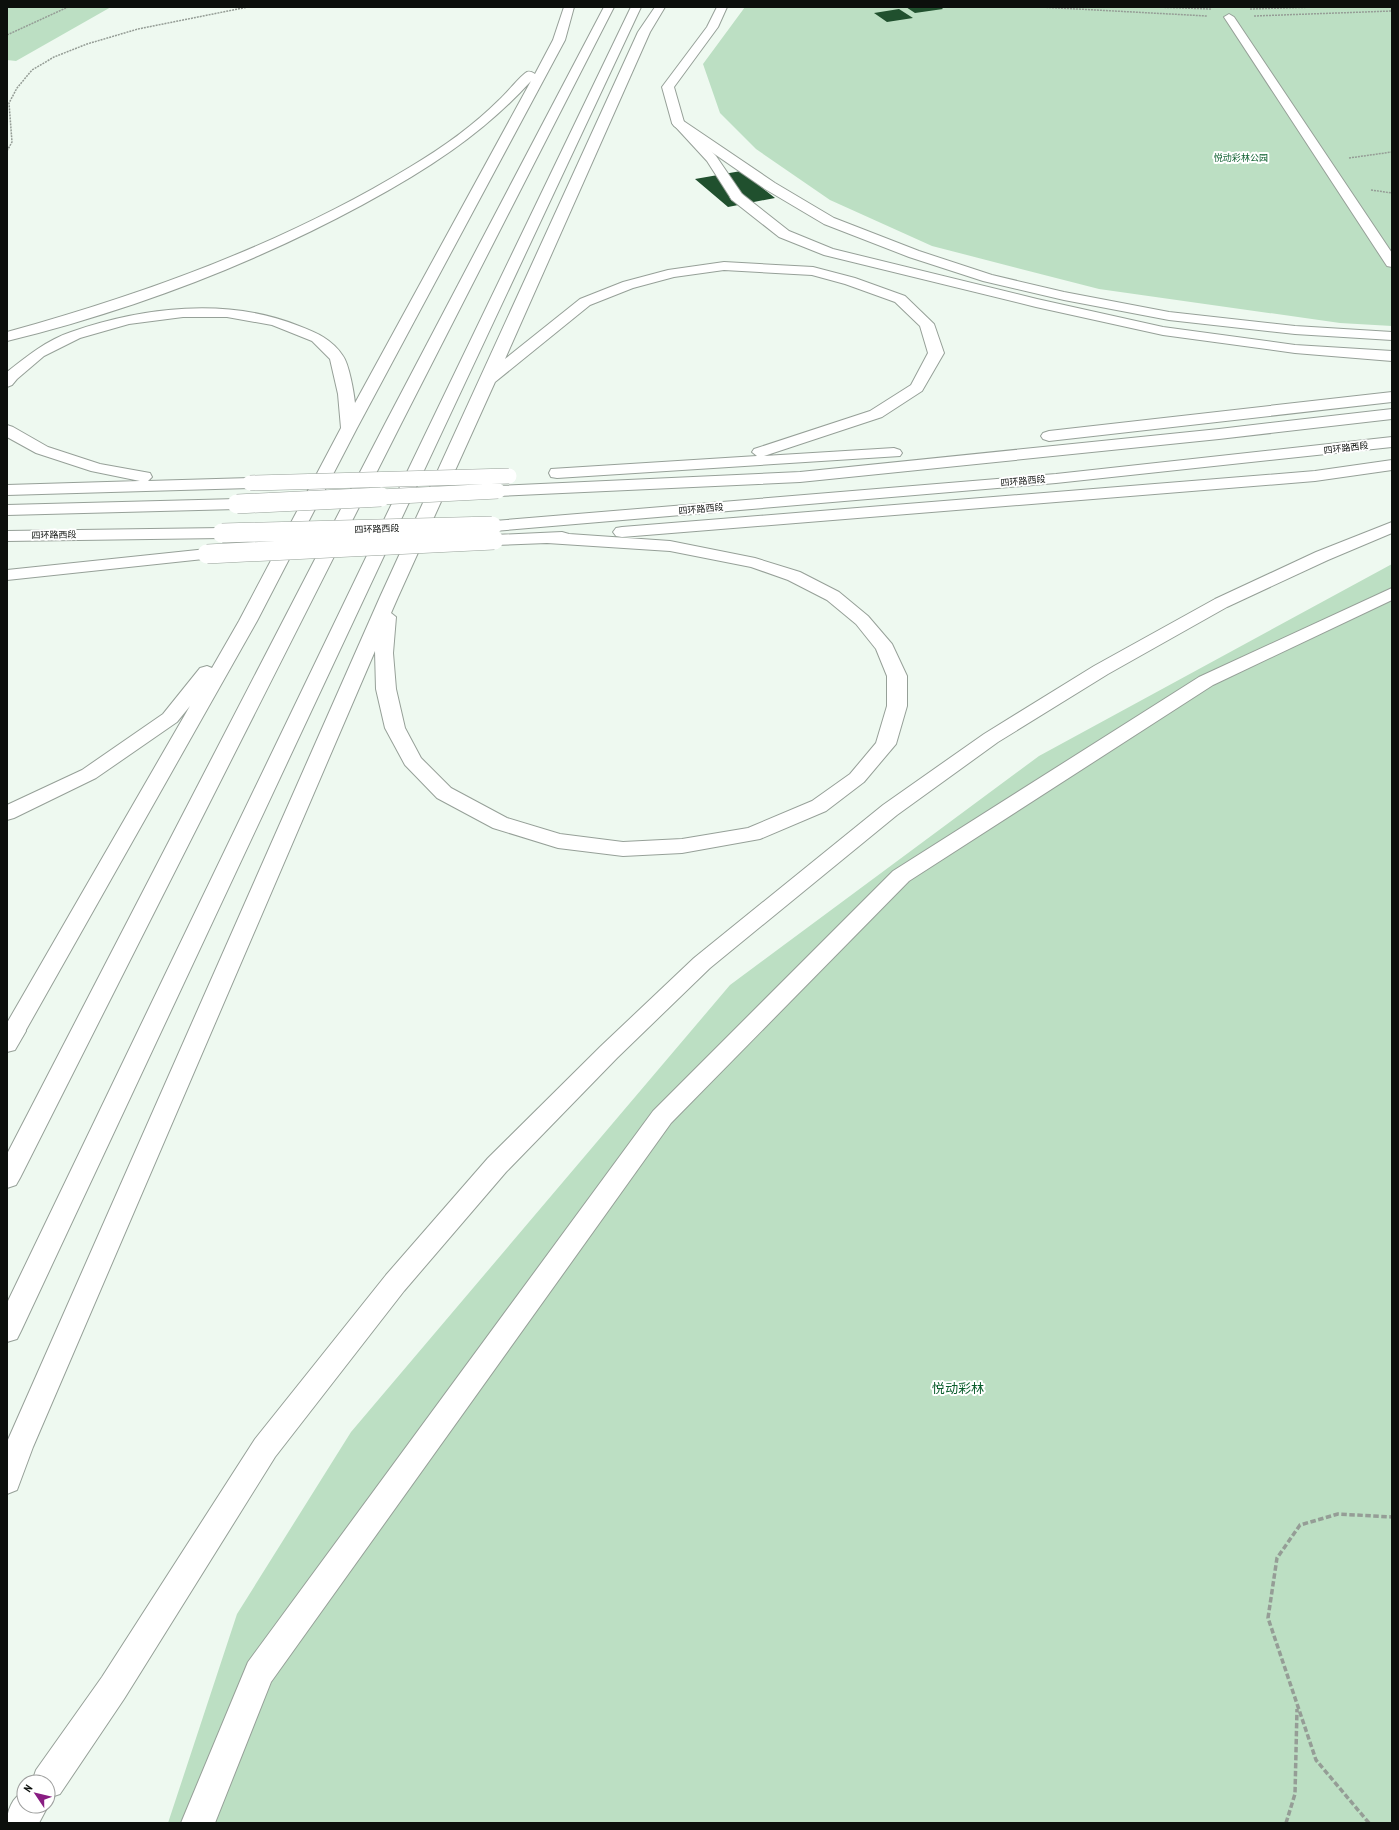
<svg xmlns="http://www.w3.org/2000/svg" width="1399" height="1830" font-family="'PT Sans Narrow','Noto Sans SC',sans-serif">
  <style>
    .green { fill: #bcdfc3 }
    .building { fill: #20502e }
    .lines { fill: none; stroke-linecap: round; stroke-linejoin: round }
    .minor-casing { stroke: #96a098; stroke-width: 2 }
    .major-casing { stroke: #96a098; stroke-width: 2 }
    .highway-casing { stroke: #96a098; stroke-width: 2 }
    .path-far1 { stroke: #959d96; stroke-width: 1.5; stroke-dasharray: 2 1; stroke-linecap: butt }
    .path { stroke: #959d96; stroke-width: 3.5; stroke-dasharray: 5.5 2.5; stroke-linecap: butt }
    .minor { fill: #fff; fill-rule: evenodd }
    .major { fill: #fff; fill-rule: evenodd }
    .highway { fill: #fff; fill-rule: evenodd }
    .highway-bridge-far1-casing { stroke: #96a098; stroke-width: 16; stroke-linecap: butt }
    .highway-bridge-casing { stroke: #96a098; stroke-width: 20; stroke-linecap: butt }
    .highway-bridge-far1 { stroke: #fff; stroke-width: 15 }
    .highway-bridge { stroke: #fff; stroke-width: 19 }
    .labels { text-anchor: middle; stroke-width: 4; stroke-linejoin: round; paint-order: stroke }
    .far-park-label { font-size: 9px; fill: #0a5d2c; stroke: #fff }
    .far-street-label { font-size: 9px; fill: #0c0f0c; stroke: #fff }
    .near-park-label { font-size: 13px; fill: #0a5d2c; stroke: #fff }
  </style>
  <rect width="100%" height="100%" fill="#eef9f0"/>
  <!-- green -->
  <path class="green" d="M7 7H111L16 61 7 60Z
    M745 7H1392V326L1340 323 1099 289 932 246 830 200 756 149 720 113 703 64Z
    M1392 564V1823H168L237 1614 351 1432 730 985 1039 756Z"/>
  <!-- building -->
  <path class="building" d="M906 7H941L943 9 915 13Z
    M899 9 913 18 887 22 874 13Z
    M741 171 775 198 728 207 695 179Z"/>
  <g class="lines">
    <defs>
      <path id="minor" d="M1229 14 1234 17 1392 253V267L1387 266 1385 263 1224 17Z
        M678 119 682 120 775 183 834 218 919 251 992 275 1064 292 1169 312 1295 326 1392 332V340L1295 334 1169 320 1064 300 983 281 909 257 824 224 765 189 674 126 672 123 674 120Z
        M1392 588V600L1213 685 909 881 671 1123 271 1682 215 1823H181L248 1662 653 1111 893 871 1199 677Z"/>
      <path id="major" d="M604 7H614L402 422 20 1178 16 1185 7 1188V1154L386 422Z
        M631 7H641L21 1331 17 1339 7 1342V1303Z
        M717 7H727L718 27 674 87 684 122 716 156 744 197 742 200H732L707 161 672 123 662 87 707 27Z
        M14 1023 22 1025 26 1031 15 1050 7 1052V1025Z"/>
      <path id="highway" d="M564 7H574L565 40 357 428 257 621 22 1037 14 1039 7 1037V1023L190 706 177 722 96 778 14 818 7 820V805L82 770 163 714 200 668 207 666 212 668 239 621 341 428 338 394 330 359 312 341 272 325 227 317H183L129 324 80 338 44 356 17 379 12 385 7 387V372C27 356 47 340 71 332 142 307 228 297 299 326 317 333 332 339 343 356 349 364 354 393 355 403L531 81C483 134 424 172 362 205 251 265 129 311 7 341V332C148 293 285 243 410 167 442 148 473 126 499 100 506 94 521 75 527 72 530 71 532 72 535 74L553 40Z
        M655 7H665L650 32 505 359 580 299 623 282 668 270 724 262 813 267 855 278 905 296 934 324 944 353 922 391 882 417 764 456 894 448 900 450 902 453 900 456 557 478 551 477 549 473 551 469 757 456 752 452 754 449 870 411 911 385 928 353 920 326 895 302 845 284 812 275 724 270 674 277 633 288 590 305 495 382 398 597 391 613 396 617 393 653 396 689 405 728 421 758 451 788 507 818 560 834 623 842 682 839 748 828 812 801 850 774 876 743 887 706V676L876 649 856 624 827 600 788 580 751 567 670 551 547 543 494 545 488 544 485 540 488 536 494 535 562 532 569 534 670 541 755 558 800 572 839 592 868 616 892 644 907 676V706L896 744 864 782 826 811 760 839 682 853 623 856 558 848 493 828 437 798 405 765 385 728 376 689 375 651 33 1447 17 1490 7 1494V1442L380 597 638 32Z
        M737 193 742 194 789 231 833 249 1037 299 1163 327 1295 345 1392 351V361L1295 353 1163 335 1036 307 824 255 779 237 732 200 730 197 732 194Z
        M1392 392V402L1049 441 1043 439 1041 436 1043 433 1049 431Z
        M1392 409V419L1219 439 800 482 498 496 492 495 490 491 492 487 498 486 800 472 1219 429Z
        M7 425 13 427 48 447 100 464 150 473 152 477 148 481 250 478 256 479 258 483 256 487 250 488 7 495V485L140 481 91 471 36 453 7 437Z
        M1392 437V447L1056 483 494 531 488 530 485 526 488 522 494 521 1056 474Z
        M1392 460V470L1315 481 622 537 616 536 613 532 616 528 622 527 1315 471Z
        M237 499 243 500 245 504 243 508 237 509 7 515V505Z
        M1392 522V533L1328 560 1227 607 1108 674 998 742 897 815 710 968 617 1058 506 1172 404 1291 275 1457 124 1699 60 1794 48 1798V1782H32L36 1770 102 1677 255 1439 386 1275 488 1158 601 1046 694 958 883 805 984 734 1094 666 1215 599 1316 552Z
        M222 528 228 529 231 533 228 537 222 538 7 541V531Z
        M207 549 213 550 216 554 213 558 7 580V570Z
        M24 1792V1806H48L39 1823H7C7 1811 12 1797 24 1792Z"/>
    </defs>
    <!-- minor casing -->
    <use href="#minor" class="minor-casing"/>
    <!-- major casing -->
    <use href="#major" class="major-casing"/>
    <!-- highway casing -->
    <use href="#highway" class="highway-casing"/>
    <!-- path-far1 -->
    <path class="path-far1" d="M1040 7 1207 16
      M1155 7 1211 9
      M1250 9 1317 7
      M1254 16 1392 11
      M7 35 68 7
      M7 151 12 142 9 103 17 88 32 70 54 57 87 44 138 29 248 7
      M1349 158 1392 152
      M1371 190 1392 193"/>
    <!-- path -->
    <path class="path" d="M1286 1823 1295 1794 1297 1709
      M1369 1823 1316 1760 1268 1618 1277 1558 1300 1525 1338 1514 1392 1517"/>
    <!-- minor -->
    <use href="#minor" class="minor"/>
    <!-- major -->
    <use href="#major" class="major"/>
    <!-- highway -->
    <use href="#highway" class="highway"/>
    <defs>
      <path id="highway-bridge-far1" d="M250 483 509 476
        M360 498 498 491"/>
      <path id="highway-bridge" d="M237 504 381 497
        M222 533 492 526
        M207 554 494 540"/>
    </defs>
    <!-- highway-bridge-far1 casing -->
    <use href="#highway-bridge-far1" class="highway-bridge-far1-casing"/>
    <!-- highway-bridge casing -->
    <use href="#highway-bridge" class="highway-bridge-casing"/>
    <!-- highway-bridge-far1 -->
    <use href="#highway-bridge-far1" class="highway-bridge-far1"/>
    <!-- highway-bridge -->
    <use href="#highway-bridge" class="highway-bridge"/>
  </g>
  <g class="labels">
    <!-- far-park labels -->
    <g class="far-park-label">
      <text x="1241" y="161">悦动彩林公园</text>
    </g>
    <!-- far-street labels -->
    <g class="far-street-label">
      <text transform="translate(1346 448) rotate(-7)" y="3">四环路西段</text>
      <text transform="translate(1023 481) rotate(-5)" y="3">四环路西段</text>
      <text transform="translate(701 509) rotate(-5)" y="3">四环路西段</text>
      <text transform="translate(377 529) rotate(-2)" y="3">四环路西段</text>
      <text transform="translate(54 535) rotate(-1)" y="3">四环路西段</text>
    </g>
    <!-- near-park labels -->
    <g class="near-park-label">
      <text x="958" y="1393">悦动彩林</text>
    </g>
  </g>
  <!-- border -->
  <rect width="1399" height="1830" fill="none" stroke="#0c0f0c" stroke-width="16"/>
  <!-- north arrow -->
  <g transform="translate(36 1794) rotate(305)"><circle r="19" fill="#ffffff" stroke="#9e9f9e"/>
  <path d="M0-3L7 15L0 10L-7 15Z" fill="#891d82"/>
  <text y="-6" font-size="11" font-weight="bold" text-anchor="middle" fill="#0c0f0c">N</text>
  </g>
</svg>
